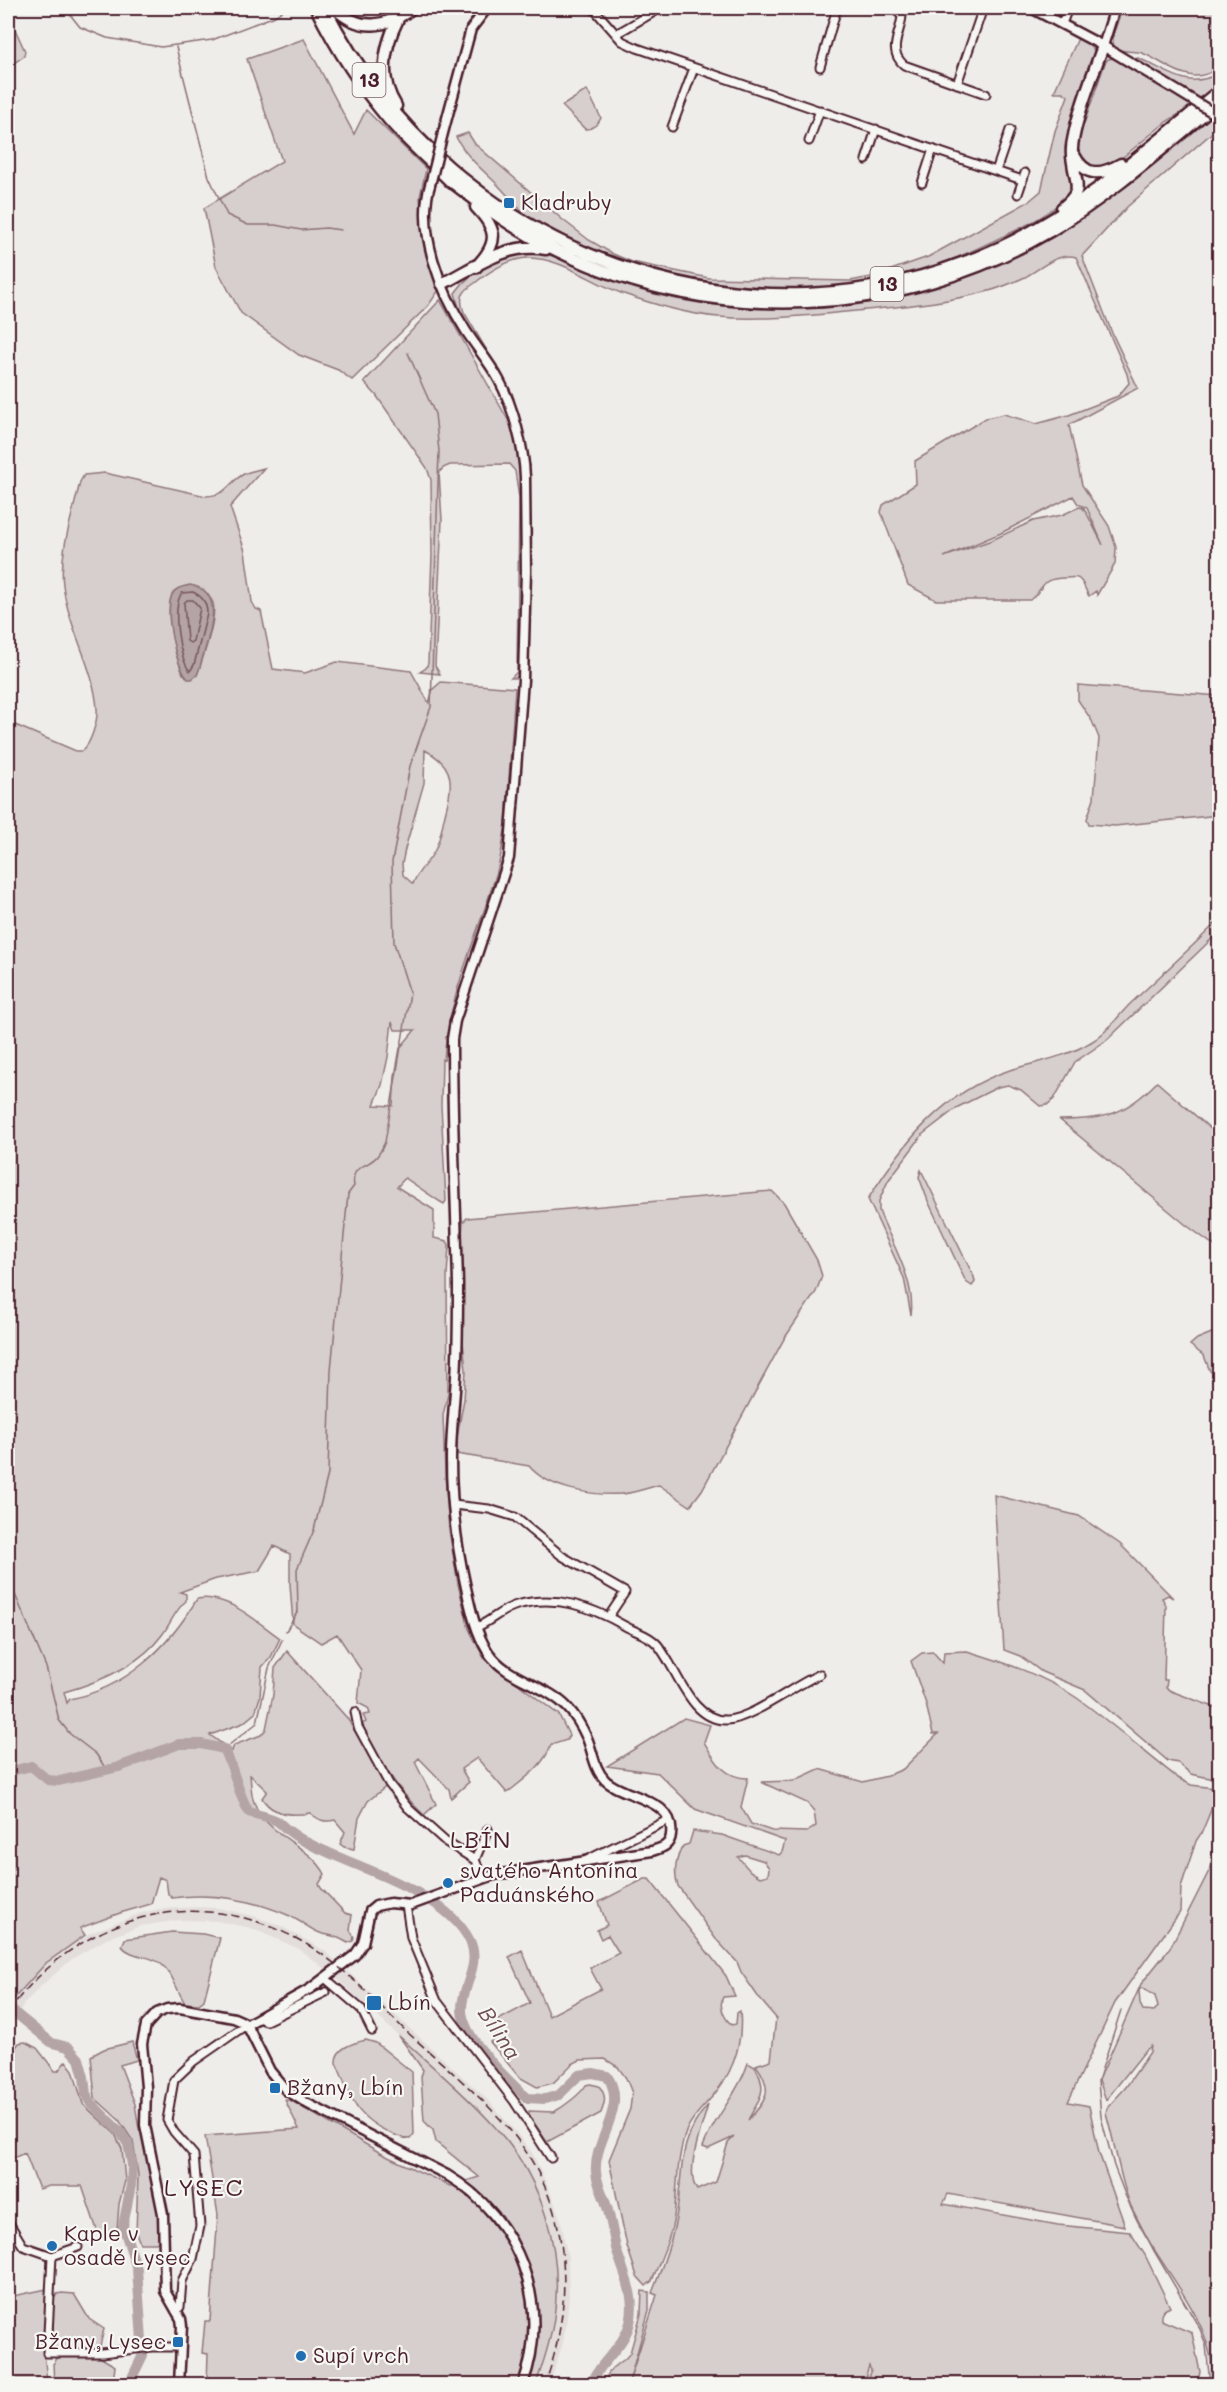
<svg xmlns="http://www.w3.org/2000/svg" width="1227" height="2392" font-family="Mali,sans-serif">
  <style>
    .built { fill: #e3dedc }
    .green { fill: #d7cfce; stroke: #90777c; stroke-width: 1.5; fill-rule: evenodd }
    .water { fill: #b4a4a5; stroke: #8a6f74; stroke-width: 1.5 }
    .lines { fill: none; stroke-linecap: round; stroke-linejoin: round }
    .shore { stroke: #74545c; stroke-width: 1.5 }
    .stream { stroke: #8a6f74; stroke-width: 1.5 }
    .river { stroke: #b4a4a5; stroke-width: 10 }
    .minor-casing { stroke: #4a1f2b; stroke-width: 11 }
    .tertiary-casing { stroke: #4a1f2b; stroke-width: 13 }
    .trunk-casing { stroke: #4a1f2b; stroke-width: 15 }
    .minor { stroke: #f6f6f2; stroke-width: 7 }
    .tertiary { stroke: #f6f6f2; stroke-width: 8 }
    .trunk { stroke: #f6f6f2; stroke-width: 10 }
    .rail { stroke: #4a1f2b; stroke-width: 1.5; stroke-dasharray: 9 4.5; stroke-linecap: butt }
    .tertiary-bridge-casing { stroke: #4a1f2b; stroke-width: 13; stroke-linecap: butt }
    .tertiary-bridge { stroke: #f6f6f2; stroke-width: 8 }
    .poi-dot { fill: #1f6fb2; stroke: #f6f6f2; stroke-width: 2 }
    .labels { text-anchor: middle; stroke-width: 4.5; stroke-linejoin: round; paint-order: stroke }
    .shield { fill: #f6f6f2; stroke: #7e6067; stroke-width: 1.5 }
    .shield-label { font-size: 20px; font-weight: bold; fill: #4a1f2b }
    .poi-label { font-size: 21px; fill: #4a1f2b; stroke: #f6f6f2; text-anchor: start }
    .water-label { font-size: 22px; font-style: italic; fill: #6f4e56; stroke: #f6f6f2 }
    .quarter-label { font-size: 24px; letter-spacing: 1.5px; fill: #4a1f2b; stroke: #f6f6f2 }
  </style>
  <rect width="100%" height="100%" fill="#efedea"/>
  <filter id="ink" filterUnits="userSpaceOnUse"><feTurbulence type="fractalNoise" baseFrequency=".0167" numOctaves="2"/><feDisplacementMap in="SourceGraphic" scale="12" xChannelSelector="R" yChannelSelector="G"/><feConvolveMatrix kernelMatrix="1 2 1 2 8 2 1 2 1" color-interpolation-filters="sRGB"/></filter>
  <g filter="url(#ink)">
    <!-- built -->
    <path class="built" d="M198 1907 219 1908 254 1916 279 1925 324 1950 488 2100 520 2137 533 2154 552 2196 561 2221 568 2258 569 2296 567 2320 563 2343 550 2384H536L550 2339 554 2318 556 2296 555 2259 545 2214 521 2161 496 2128 478 2110 333 1975 297 1948 251 1928 217 1921 180 1920 141 1926 108 1938 72 1959 41 1986 24 2004 8 2030V2005L14 1996 46 1963 85 1935 138 1914 158 1909Z"/>
    <!-- green -->
    <path class="green" d="M1123 8H1219V67C1210 73 1201 78 1189 75 1172 72 1158 59 1142 53 1134 50 1116 54 1113 44 1111 34 1120 17 1123 8Z
      M8 14 25 51 24 56 14 63 8 64Z
      M1079 36 1091 43 1094 52 1065 147 1066 159 1074 186C1056 215 1020 228 989 243 962 256 934 268 905 275 803 301 690 291 594 250 579 244 562 239 548 231 528 220 513 201 498 185 483 170 466 157 456 137L468 133 475 144 563 220 589 240 613 254 632 262 709 278 850 281 871 277 928 257 1028 202 1041 191 1055 131 1068 96 1063 92H1054Z
      M304 39 354 134 366 110 426 169 420 197 424 245 439 290 428 306 352 380 338 370 299 355 241 313 216 267 204 208 282 161 247 59Z
      M1115 58 1192 106 1166 122 1112 166 1090 169 1078 155V141L1105 63 1108 59Z
      M1138 58C1169 71 1187 91 1219 73V83L1201 99 1134 59Z
      M587 90 601 118C599 123 592 130 585 129L562 106Z
      M1210 117 1219 124V136L1213 132 1127 207 1082 256 1112 333 1138 388 1069 425 1082 485 1109 526 1116 547 1115 564 1097 595 1096 591 1089 596C1085 591 1085 584 1079 579 1076 576 1070 578 1065 578 1037 579 1047 587 1030 600H936L908 585 881 512 883 505 916 484 915 461 986 418 1004 414 1036 424 1069 415 1118 396 1129 383 1127 374 1076 257C1058 251 1038 271 1023 278 1012 283 1000 288 989 291 952 301 915 305 876 309 823 314 771 321 718 317 685 314 652 304 621 293 591 282 560 257 527 258 508 259 490 271 475 283 463 291 458 297 464 312L512 393 514 399 512 400 460 312 455 293C472 268 511 248 541 253 559 256 583 269 600 276 640 292 686 303 728 306 831 314 935 299 1027 250 1039 244 1052 239 1063 231 1115 196 1161 155 1210 117ZM1073 496 1078 504 1087 508 1103 545 1087 514 1083 508 1079 507 1062 515 1033 521 992 540 944 557 1001 533Z
      M440 300 512 427 521 462 523 513 519 675 516 678H511L517 672 519 498 515 471 509 464 450 465 443 468 439 473 442 520 435 666 440 674 420 672 426 668 428 663 432 555 431 480 427 468 376 395 364 382Z
      M264 468 230 507 245 551 252 602 256 609 261 611 273 669 305 673 337 662 411 671 429 703 433 689 441 682 515 688 506 824C503 842 501 860 495 878 476 939 449 995 444 1060L442 1059 441 1105 446 1201 444 1204 439 1201 405 1178 397 1187 434 1210V1238L447 1241 449 1245 447 1276 448 1394 443 1415 445 1474 449 1530 458 1584 469 1629 484 1658 559 1715 569 1735 567 1740 551 1745C544 1766 524 1779 507 1793L477 1758 461 1769 469 1782 451 1798 449 1789 419 1758 415 1762 436 1804 424 1815C397 1790 377 1758 362 1724L366 1722 363 1715 370 1714 368 1708 358 1703 361 1670 337 1634 321 1643 293 1624 290 1584V1554L274 1546 259 1571 216 1579 180 1592 186 1594V1601C175 1610 171 1623 162 1635 139 1666 100 1682 64 1692L67 1703 70 1699C126 1688 168 1648 197 1599 227 1593 257 1622 280 1638L271 1657 262 1667 260 1697 255 1713 243 1723 210 1735 232 1751 234 1745 261 1735 266 1729 273 1695 275 1668 287 1651 347 1718 388 1785 368 1801 359 1818 354 1849 344 1847 340 1844 345 1832 335 1820C324 1823 319 1820 310 1813 292 1816 272 1815 262 1798L267 1791 250 1775C251 1783 251 1795 254 1802 266 1836 309 1844 325 1874L319 1884 321 1888 345 1913 352 1915 350 1930 354 1937 353 1941 348 1943C340 1938 331 1935 323 1934 315 1933 299 1920 290 1916 253 1900 212 1892 172 1898L168 1894 166 1880 159 1877 151 1904 120 1913 80 1928 85 1935 46 1963 8 2005V722L76 751H82C91 744 98 720 97 709 94 666 68 628 63 585 59 551 73 514 80 482L84 475 105 473 206 496C229 495 228 482 244 474 250 471 258 470 264 468ZM200 589C205 593 211 597 213 603 217 617 202 661 197 675L183 674 175 651ZM425 750C458 767 452 787 444 818 442 828 440 840 435 850 428 864 418 869 413 884L403 875 402 864 405 849 424 783ZM392 1022 395 1030H415L400 1048 395 1076 393 1106 374 1105 382 1085 388 1057Z
      M1078 685 1219 696V815L1115 826 1089 824 1087 819 1094 798 1099 738 1092 721 1078 700Z
      M1219 920V932L1107 1040 1075 1062 1054 1099 1047 1105 1040 1106 1021 1090 1008 1085 998 1087 958 1107 923 1134 888 1181 879 1201V1211C891 1242 916 1281 911 1315L904 1278 868 1199C904 1142 943 1092 1010 1070 1036 1062 1067 1057 1091 1042 1107 1033 1117 1017 1130 1004 1160 976 1190 949 1219 920Z
      M1157 1082 1212 1130 1219 1133V1249L1186 1225 1060 1120C1105 1120 1126 1114 1157 1082Z
      M921 1170 974 1277 975 1282 972 1286 966 1282 928 1201 919 1177Z
      M772 1191 784 1203 817 1260 822 1276 816 1292 784 1339 702 1490 690 1506 659 1485C647 1488 634 1493 622 1494 593 1496 548 1489 529 1466L457 1454V1437L464 1399 466 1370 463 1342 461 1249 463 1222 467 1218Z
      M1219 1330H1220L1219 1377 1210 1371 1204 1356 1190 1345 1197 1339Z
      M994 1495 1079 1516 1120 1544 1173 1598 1168 1595 1162 1598 1166 1605 1164 1680H1167L1166 1688 1171 1691 1219 1709V1780L1191 1774 1178 1763 1168 1761 1085 1690 1042 1672 1020 1656 1004 1650Z
      M967 1651C1004 1662 1045 1676 1077 1698 1112 1723 1144 1752 1178 1778L1191 1785 1214 1788 1211 1810 1202 1832 1196 1841 1181 1887 1180 1912 1115 2003 1068 2102 1089 2106 1099 2153 1125 2226 948 2194 943 2204 1058 2225 1130 2232 1145 2255 1170 2307C1163 2310 1160 2313 1161 2320L1192 2333 1200 2372 1197 2384H865L871 2370 869 2366 863 2384H602L612 2368 625 2359 630 2353 641 2314 642 2291 649 2292V2310L629 2382 657 2295 652 2293C660 2272 669 2250 674 2228 685 2183 673 2144 708 2105 702 2127 684 2172 697 2190L716 2182 728 2143 734 2137 708 2149 703 2147C714 2117 738 2094 748 2063L755 2067C769 2091 759 2099 748 2120 767 2100 774 2090 756 2065L771 2060 776 2018 759 1998 741 1972 737 1962 715 1938 678 1886C673 1873 676 1857 683 1846L689 1844 693 1831 722 1835 779 1855 782 1852 785 1841 695 1809 658 1773 607 1766 684 1718 710 1725 704 1742C715 1761 724 1778 748 1778L741 1807 751 1824 772 1831 807 1832 816 1826 814 1811 807 1803 761 1782 793 1781 819 1769 863 1782 887 1776 903 1769 938 1734H933L926 1704 911 1661 922 1653 933 1652 943 1663 944 1652ZM745 1855 764 1861 769 1868 768 1875 760 1877 750 1871 738 1857Z
      M1219 1832 1220 2384H1201L1212 2377C1214 2318 1157 2265 1134 2214 1120 2182 1116 2147 1106 2113L1107 2108 1126 2087 1150 2052 1151 2046 1145 2051 1106 2100 1099 2080 1141 1984 1170 1948 1209 1871ZM1142 1988 1155 1996 1158 2007 1154 2011 1143 2010 1140 2004 1139 1990Z
      M644 1879H649L713 1959 726 1976 735 1996 723 1997C718 2007 725 2019 732 2025L736 2024 737 2013 740 2011C743 2043 733 2073 712 2097 703 2107 693 2116 687 2129 676 2158 678 2186 674 2216 671 2238 660 2260 652 2281L646 2286 637 2276 627 2246 609 2160 630 2109 632 2093 626 2078 618 2067 605 2059 580 2060 572 2064 553 2083 537 2087 519 2077 490 2042 497 2037 489 2025 530 2003 509 1957 522 1950 549 2016 601 1989 590 1968 619 1953 608 1935 601 1939 597 1930 607 1925 599 1902Z
      M172 1932 203 1934 220 1938 204 2000 199 2004 185 2003C176 1990 174 1974 160 1963 149 1955 130 1957 122 1946L125 1939Z
      M399 2036C431 2066 466 2094 495 2127 542 2178 564 2250 554 2318 551 2341 543 2363 536 2384H201L207 2382 208 2354 202 2353 205 2321H210L218 2215 205 2136 299 2129 285 2100H290L384 2155 450 2186 479 2177 436 2142 433 2130 424 2121 421 2077 423 2070Z
      M366 2040 376 2043 412 2072 414 2134 410 2139C403 2139 395 2135 388 2132 351 2114 352 2096 336 2063 335 2048 353 2043 366 2040Z
      M25 2042 37 2048 55 2071H58L66 2061 73 2070 83 2104 115 2134 122 2149 125 2181 119 2204 117 2230 98 2233 82 2186H49L39 2189 25 2153 8 2160V2058L19 2043Z
      M132 2042 137 2060 120 2065 135 2104 139 2129 143 2137C151 2171 159 2205 161 2239L156 2243H140L136 2233 138 2175 133 2141 119 2120 95 2098 91 2056 104 2049Z
      M590 2084 599 2086C607 2096 605 2102 601 2113L547 2142 529 2115V2111L554 2112C563 2107 581 2094 586 2085Z
      M47 2289 44 2350 47 2384H13C13 2355 8 2326 8 2297Z
      M62 2293 74 2294 89 2319 104 2329 99 2350 81 2348 59 2350 53 2346V2300L57 2294Z
      M59 2356H98L115 2366 113 2384H54L53 2364Z"/>
    <!-- water -->
    <path class="water" d="M190 585C230 591 206 642 200 667L197 675 192 679H188C175 666 163 609 173 593 177 587 183 587 190 585Z"/>
    <g class="lines">
      <!-- shore -->
      <path class="shore" d="M193 592C203 597 207 603 207 614L194 665 190 671C179 660 171 605 182 593Z
        M187 600H193L200 608 193 641 190 643 187 641 184 603Z"/>
      <!-- stream -->
      <path class="stream" d="M65 8 80 27 107 38 161 47 212 40 275 16 286 8
        M176 47 209 177 227 215 248 225H275L301 230 326 228 341 230
        M8 1578 46 1667 59 1720 70 1734 96 1754 106 1769
        M286 1631 298 1611 297 1569 314 1530 328 1474 331 1370 348 1194 354 1186C350 1163 368 1169 378 1155 381 1151 383 1146 385 1142L410 993 394 943 392 862 410 766 431 707 439 451 435 414 408 353
        M224 1749 257 1723 269 1668 282 1640
        M1121 2010 1098 2081 1101 2117 1114 2166 1126 2197 1153 2249 1200 2329 1206 2345 1210 2384"/>
      <!-- river -->
      <path class="river" d="M8 1772 31 1766 48 1780 59 1781 119 1767 179 1744H201L224 1749C235 1770 237 1792 249 1812 257 1815 267 1816 275 1820 280 1822 284 1828 289 1831 299 1839 313 1846 325 1851 369 1872 447 1894 470 1941 481 1964 463 1985 462 2007 460 2036 507 2079 527 2098L545 2099 559 2095 579 2075 593 2073 607 2076C629 2107 593 2140 596 2172 597 2184 604 2196 607 2207 611 2220 613 2234 616 2248 623 2273 637 2296 630 2323 623 2349 599 2361 592 2384
        M8 1919 10 1929 8 1936
        M8 2007 52 2043 68 2047 79 2059 84 2077 86 2094 92 2104 121 2133 128 2144 132 2165 131 2185 123 2226 137 2269 143 2355 129 2384"/>
      <defs>
        <path id="minor" d="M593 8 622 41 637 48 1022 180
          M893 8 902 16C900 36 887 50 904 65L986 94
          M1062 24 1068 8
          M616 34 661 8
          M820 67 837 8
          M957 84 983 8
          M672 127 694 68
          M809 141 820 110
          M866 160 876 129
          M996 171 1010 130
          M922 183 933 149
          M1018 194 1025 173
          M453 1505 489 1509 515 1517 562 1556 625 1592 609 1616
          M477 1627C491 1621 502 1609 517 1605 556 1594 592 1607 625 1626 635 1632 648 1634 657 1644 677 1667 690 1722 727 1720 751 1719 795 1685 820 1674
          M355 1712 358 1727 389 1784 408 1808 446 1842 475 1860 483 1878
          M475 1860 488 1829
          M587 1860 668 1820
          M406 1905 411 1938 437 2001 514 2101 551 2158
          M325 1978 361 2009 372 2031
          M258 2018 266 2021 326 1992
          M8 2221 23 2246 52 2256 47 2353H102L152 2347H180
          M52 2256 78 2247
          M176 2311 180 2307 182 2281 193 2259 200 2226 194 2155 174 2132 167 2120 174 2080 194 2061 246 2025"/>
        <path id="tertiary" d="M1031 8 1103 46 1181 93
          M1103 46 1115 8
          M443 133 471 29 487 8
          M246 2025 310 1989 355 1955 363 1943 370 1911 376 1906 390 1903 411 1905 494 1875 652 1851C661 1848 670 1846 671 1835 676 1798 623 1798 605 1780 594 1769 593 1752 587 1738 582 1727 576 1716 567 1707 545 1684 507 1680 488 1652 475 1632 470 1606 465 1583 456 1542 451 1500 451 1459 451 1425 456 1391 457 1358 458 1333 458 1308 458 1284 456 1202 452 1121 452 1039L455 1021 509 858 523 680 526 571 525 477C524 448 513 406 499 380 490 363 477 348 466 331 441 292 416 231 430 185
          M179 2384 182 2326 181 2319 165 2291 163 2214 145 2125 146 2087 142 2044 146 2025 157 2013 167 2009 180 2008 234 2018 243 2022 250 2031 270 2071 286 2090 308 2104 447 2175C519 2218 552 2304 523 2384"/>
        <path id="trunk" d="M316 8C336 48 360 86 389 120 409 143 431 162 452 183
          M325 8C452 256 748 365 1003 246 1084 208 1151 146 1220 90
          M335 8C359 32 387 28 412 8
          M479 8 484 10
          M396 106C378 78 384 47 398 19
          M1074 155C1086 178 1101 175 1121 164
          M448 179C483 206 518 232 558 251 712 327 903 318 1050 231 1111 195 1165 146 1220 101
          M1062 208C1084 190 1076 185 1073 163 1071 154 1072 143 1074 135 1080 105 1093 75 1103 46
          M476 267C499 243 498 230 476 207
          M442 284C477 266 507 242 546 249"/>
      </defs>
      <!-- minor casing -->
      <use href="#minor" class="minor-casing"/>
      <!-- tertiary casing -->
      <use href="#tertiary" class="tertiary-casing"/>
      <!-- trunk casing -->
      <use href="#trunk" class="trunk-casing"/>
      <!-- minor -->
      <use href="#minor" class="minor"/>
      <!-- tertiary -->
      <use href="#tertiary" class="tertiary"/>
      <!-- trunk -->
      <use href="#trunk" class="trunk"/>
      <!-- rail -->
      <path class="rail" d="M8 2012C77 1917 193 1881 299 1940 340 1962 373 1999 406 2031 438 2060 473 2089 502 2121 570 2195 578 2293 545 2384"/>
      <defs>
        <path id="tertiary-bridge" d="M1181 93 1220 117
          M430 185 443 133"/>
      </defs>
      <!-- tertiary-bridge casing -->
      <use href="#tertiary-bridge" class="tertiary-bridge-casing"/>
      <!-- tertiary-bridge -->
      <use href="#tertiary-bridge" class="tertiary-bridge"/>
    </g>
  </g>
  <!-- markers -->
  <g class="poi-dot">
    <rect x="503" y="197" width="12" height="12" rx="3"/>
    <circle cx="448" cy="1883" r="6"/>
    <rect x="366" y="1995" width="16" height="16" rx="3"/>
    <rect x="269" y="2082" width="12" height="12" rx="3"/>
    <circle cx="52" cy="2246" r="6"/>
    <rect x="172" y="2336" width="12" height="12" rx="3"/>
    <circle cx="301" cy="2356" r="6"/>
  </g>
  <g class="labels">
    <!-- shield labels -->
    <g class="shield">
      <rect x="352.5" y="63" width="33" height="34" rx="4.5"/>
      <rect x="870.5" y="267" width="33" height="34" rx="4.5"/>
    </g>
    <g class="shield-label">
      <text x="369" y="87">13</text>
      <text x="887" y="291">13</text>
    </g>
    <!-- poi labels -->
    <g class="poi-label">
      <text x="521" y="210">Kladruby</text>
      <text x="460" y="1878">svatého Antonína<tspan x="460" dy="24">Paduánského</tspan></text>
      <text x="388" y="2010">Lbín</text>
      <text x="287" y="2095">Bžany, Lbín</text>
      <text x="64" y="2241">Kaple v<tspan x="64" dy="24">osadě Lysec</tspan></text>
      <text x="166" y="2349" text-anchor="end">Bžany, Lysec</text>
      <text x="313" y="2363">Supí vrch</text>
    </g>
    <!-- water labels -->
    <g class="water-label">
      <text transform="translate(500 2033) rotate(57)" y="8">Bílina</text>
    </g>
    <!-- quarter labels -->
    <g class="quarter-label">
      <text x="481" y="1848">LBÍN</text>
      <text x="204" y="2196">LYSEC</text>
    </g>
  </g>
  <!-- margin -->
  <rect width="1227" height="2392" fill="none" stroke="#f6f6f2" stroke-width="30"/>
  <rect x="15" y="15" width="1197" height="2362" fill="none" stroke="#4a1f2b" stroke-width="2" filter="url(#ink)"/>
</svg>
